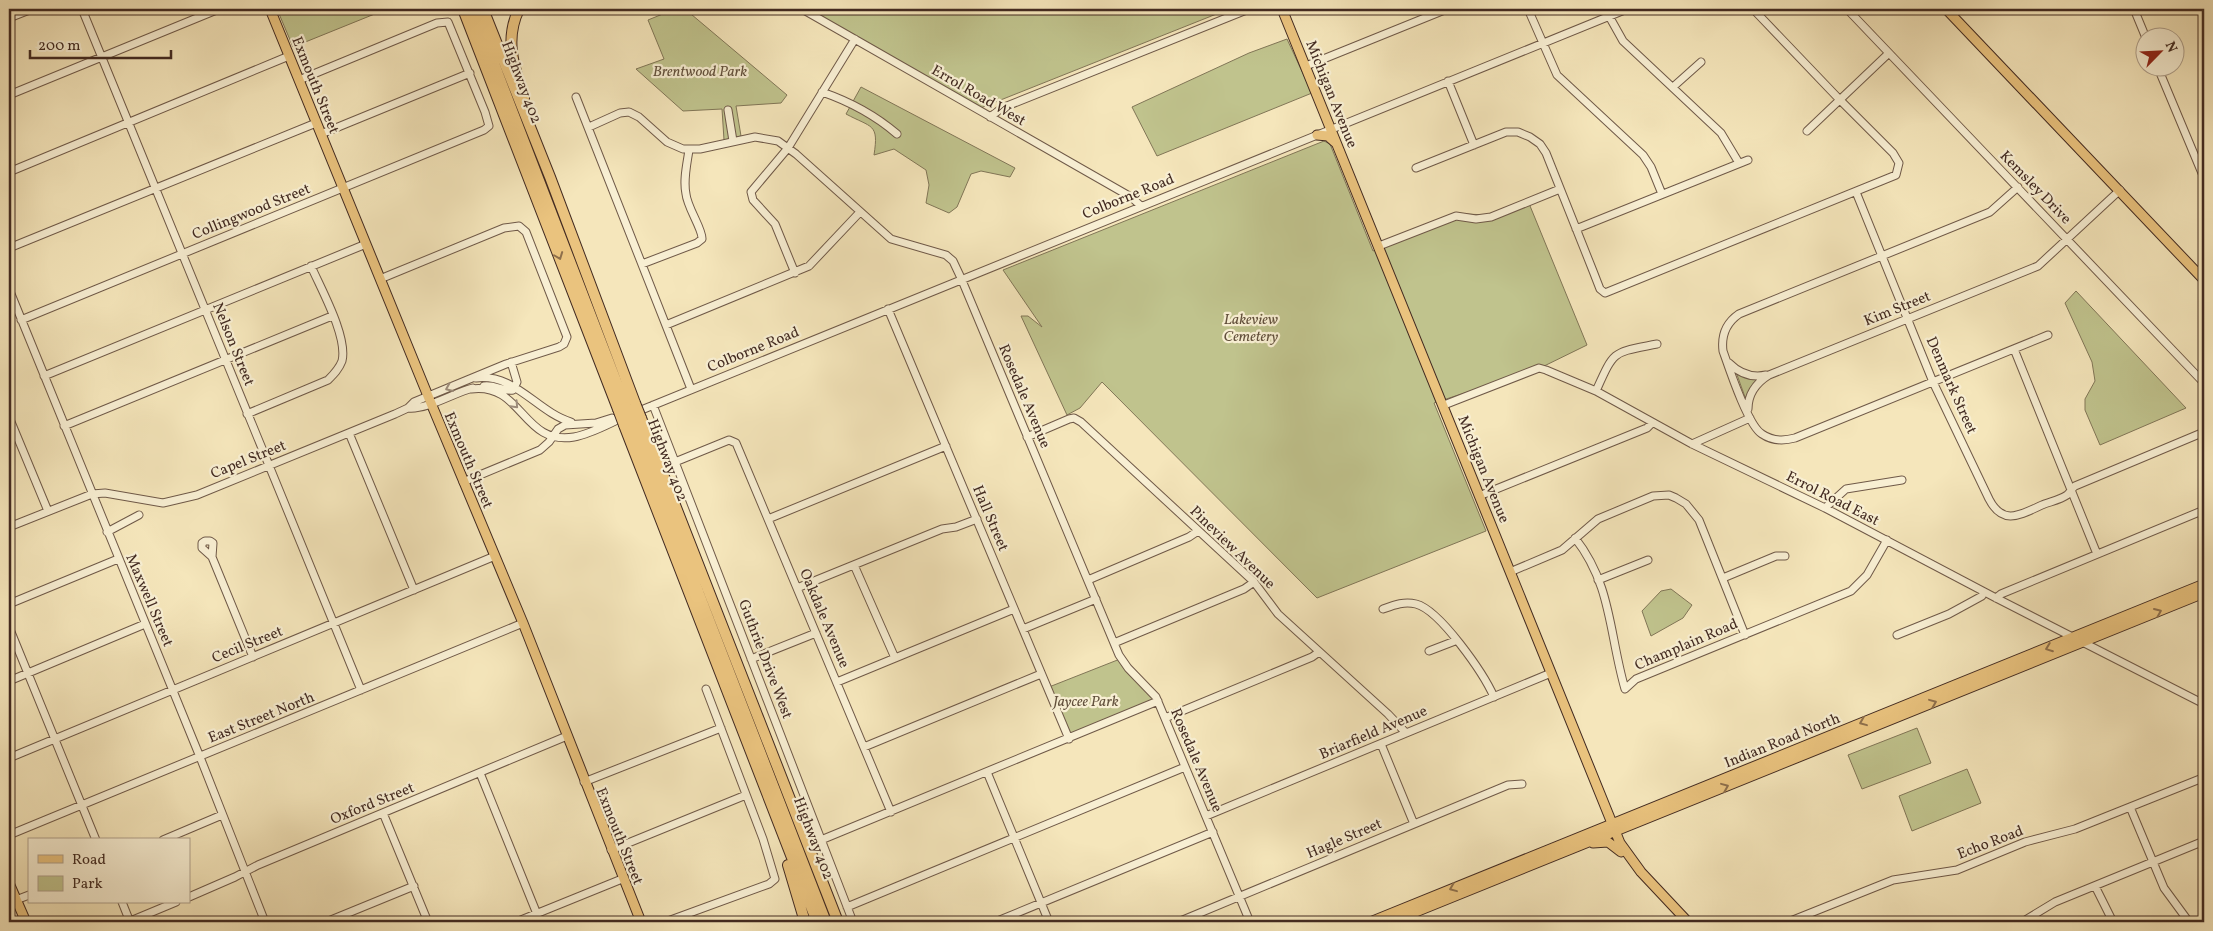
<svg xmlns="http://www.w3.org/2000/svg" width="2213" height="931" font-family="Vollkorn,serif">
  <style>
    .green { fill: #c0c38d; stroke: #817657 }
    .lines { fill: none; stroke-linecap: round; stroke-linejoin: round }
    .minor-casing { stroke: #6f5948; stroke-width: 9 }
    .major-casing { stroke: #422a21; stroke-width: 11 }
    .highway-casing { stroke: #422a21; stroke-width: 12 }
    .minor { stroke: #f8efd3; stroke-width: 7 }
    .major { stroke: #eac37e; stroke-width: 9 }
    .highway { stroke: #eac37e; stroke-width: 10 }
    .highway-bridge-casing { stroke: #422a21; stroke-width: 12; stroke-linecap: butt }
    .highway-bridge { stroke: #eac37e; stroke-width: 10 }
    .oneway { stroke: #8e6f4b }
    .oneway2 { stroke: #9d8c7a }
    .labels { text-anchor: middle; stroke-width: 4.5; stroke-linejoin: round; paint-order: stroke }
    .park-label { font-size: 15px; font-style: italic; fill: #62503c; stroke: #f8efd3 }
    .street-label { font-size: 15px; fill: #422a21; stroke: #f8efd3 }
  </style>
  <rect width="100%" height="100%" fill="#f5e6bb"/>
  <filter id="stains"><feTurbulence type="fractalNoise" baseFrequency=".004" numOctaves="4"/><feColorMatrix values="0 0 0 0 .2 0 0 0 0 .09 0 0 0 0 .02 0 0 0 .5 -.17"/></filter>
  <radialGradient id="worn" r=".72"><stop offset=".6" stop-color="#630" stop-opacity="0"/><stop offset="1" stop-color="#630" stop-opacity=".3"/></radialGradient>
  <!-- green -->
  <path class="green" d="M277 9H387L293 47Z
    M675 9H685L787 95 781 103 736 106 741 136 724 140 722 109 683 111 636 69 664 59 648 20Z
    M806 9H1229L978 109Z
    M1287 39 1312 93 1157 156 1132 107 1249 53Z
    M861 87 1015 168 1010 177 981 171 971 174 957 207 949 213 926 203 929 185 926 170 894 149 874 155C879 123 872 128 846 114Z
    M1324 141 1330 144 1373 251 1464 214 1490 215 1528 201 1587 345 1538 369 1434 403 1486 531 1317 598 1102 382 1080 408 1067 415 1021 316H1028L1042 327 1003 270Z
    M2076 291 2186 408 2100 445 2085 410V399L2095 381 2092 362 2065 303Z
    M1736 372 1757 379 1746 397H1745Z
    M1671 589 1692 605 1683 618 1651 636 1642 611 1661 591Z
    M1120 659 1156 700 1070 737 1049 687Z
    M1917 728 1931 763 1862 789 1848 755Z
    M1967 769 1981 803 1912 831 1899 796Z"/>
  <g class="lines">
    <defs>
      <path id="minor" d="M82 9 361 690
        M802 9 1131 197 1141 206
        M1528 9 1557 75 1643 155 1651 167 1662 194
        M1847 9 2204 383
        M2134 9 2146 38
        M1609 16 1623 41 1721 133 1739 163
        M9 18 32 9
        M1306 66 1447 9
        M2158 68 2204 178
        M1448 81 1474 145
        M1673 87 1701 62
        M822 92C848 101 876 116 897 134
        M9 95 219 9
        M576 97 691 389
        M728 110 733 141
        M990 117 1002 108 1249 9
        M589 127 620 113 629 112 639 117 667 142 683 149H700L755 137 778 141 796 154 891 239 946 255 953 261 961 278 1119 655 1128 668 1156 697 1250 922
        M1807 131 1889 53
        M321 134 470 73
        M1416 168 1506 132H1518L1530 137 1540 144 1546 153 1593 271 1600 289 1605 293 1896 175 1899 163 1893 153 1840 100 1753 9
        M9 172 289 56
        M2018 187 1990 212 1739 314C1726 323 1721 335 1723 351 1729 368 1748 426 1762 434 1772 441 1784 441 1795 438L2048 335
        M1856 192 1933 382 1989 499C2003 526 2020 515 2042 505 2049 502 2060 500 2067 495 2070 493 2071 489 2075 486L2204 432
        M1576 229 1748 160
        M1379 246 1456 216 1476 219 1491 217 1560 189
        M9 248 316 123
        M642 264 697 243 702 239C703 230 687 207 686 194 683 180 687 164 689 150
        M795 273 775 224 753 200 751 192 788 148 855 39
        M2197 273 2204 266
        M9 289 200 757 265 922
        M888 309 1069 739
        M21 320 484 130 489 126 485 112 448 22 437 23 299 80
        M666 325 809 266 860 212
        M2014 349 2097 554
        M1729 363C1739 373 1752 378 1766 375
        M44 376 366 244
        M476 378C515 373 537 412 571 422
        M484 386C494 384 504 392 513 390L517 382 511 362
        M471 389C523 382 522 446 574 437 591 434 608 424 624 417
        M1596 391C1615 349 1612 353 1657 344
        M653 405 853 922
        M1444 405 1539 368 1546 370 1596 391 1692 444 1825 508 1996 598 2204 704
        M408 408C427 410 453 393 473 388
        M1748 409C1748 393 1756 383 1769 375L2038 266 2120 190
        M634 413 1627 9
        M247 414 328 380C334 374 339 369 342 361 348 337 321 289 311 266
        M9 417 48 511
        M64 426 332 316
        M349 433 414 590
        M1027 437 1069 419 1074 418 1081 422 1254 582 1278 614 1388 714 1406 733
        M1692 444 1750 418
        M675 462 729 440 736 443 891 812
        M463 482 540 450 549 442 558 429 565 425 596 423 612 418
        M1479 496 1647 428 1652 423
        M1825 508 1846 489 1902 480
        M768 519 946 446
        M9 527 92 494 105 493 163 503 197 495 395 414 408 408 414 402 506 364 559 347 564 344 567 337 526 232 519 226 504 228 380 279
        M107 532 139 515
        M1575 538C1612 585 1609 634 1625 689L1636 679 1851 591 1867 575 1887 540
        M212 557 202 548V543L205 541H210L213 543 212 557 253 657
        M854 565 895 658
        M1510 572 1562 550 1598 519 1653 496 1669 495 1676 498 1686 504 1699 520 1745 635
        M1723 578 1776 556H1785
        M1088 580 1189 537 1198 531
        M1598 580 1648 560
        M797 588 942 529 956 527 977 519
        M1996 598 2001 594 2204 510
        M9 604 118 559
        M1383 609C1394 605 1404 601 1416 604 1440 610 1484 674 1494 697
        M9 627 96 840
        M1023 629 1096 599
        M1897 635 1949 614 1982 596 1984 592
        M1114 643 1244 589 1254 582
        M1429 651 1455 641
        M751 659 816 633
        M9 681 145 624
        M837 682 1014 609
        M1165 718 1312 657 1319 652
        M1381 744 1414 824
        M864 747 1041 674
        M9 758 495 556
        M987 772 1049 922
        M480 773 537 914
        M584 782 721 728
        M2130 807 2164 888 2189 922
        M383 813 428 922
        M1206 816 1551 673
        M9 835 523 623
        M163 840 222 815
        M821 840 1158 701
        M611 850 746 795
        M2095 886 2113 922
        M189 897 235 877 258 865 567 736
        M16 900 29 895
        M122 902 130 922
        M847 907 1185 767
        M128 922 176 902
        M326 922 414 886
        M516 922 622 879
        M665 922 769 884 775 879 763 839 706 689
        M995 922 1213 832
        M1178 922 1508 785 1522 784
        M1576 922 1579 921
        M1788 922 1893 880 1957 870 2025 842 2075 829 2200 779
        M2022 922 2055 902 2204 841"/>
      <path id="major" d="M270 9 428 396 523 623 641 922
        M1282 9 1620 843 1641 872 1688 922
        M1946 9 2204 280
        M1317 135 1328 136 1336 143
        M1593 843 1608 842 1621 852
        M9 883 26 922
        M1370 922 2204 584
        M1391 922 2204 593"/>
      <path id="highway" d="M463 9 618 409
        M473 9 626 407
        M483 9 550 177 635 403
        M519 9C504 40 514 67 524 98
        M641 418 838 922
        M632 421 826 922
        M624 425 817 922
        M788 865 805 922"/>
    </defs>
    <!-- minor casing -->
    <use href="#minor" class="minor-casing"/>
    <!-- major casing -->
    <use href="#major" class="major-casing"/>
    <!-- highway casing -->
    <use href="#highway" class="highway-casing"/>
    <!-- minor -->
    <use href="#minor" class="minor"/>
    <!-- major -->
    <use href="#major" class="major"/>
    <!-- highway -->
    <use href="#highway" class="highway"/>
    <defs>
      <path id="highway-bridge" d="M635 403 641 418
        M626 407 632 421
        M618 409 624 425"/>
    </defs>
    <!-- highway-bridge casing -->
    <use href="#highway-bridge" class="highway-bridge-casing"/>
    <!-- highway-bridge -->
    <use href="#highway-bridge" class="highway-bridge"/>
  </g>
  <!-- one-way arrows -->
  <defs><path id="oneway-chevron" d="M-2-3.5L2.5 0L-2 3.5" fill="none" stroke-width="1.6" stroke-linecap="round" stroke-linejoin="round" transform="scale(1.25)"/></defs>
  <g class="oneway">
    <use href="#oneway-chevron" transform="translate(559 256) rotate(69)"/>
    <use href="#oneway-chevron" transform="translate(2158 612) rotate(-23)"/>
    <use href="#oneway-chevron" transform="translate(2049 648) rotate(159)"/>
    <use href="#oneway-chevron" transform="translate(1933 703) rotate(-22)"/>
    <use href="#oneway-chevron" transform="translate(1863 722) rotate(158)"/>
    <use href="#oneway-chevron" transform="translate(1725 787) rotate(-22)"/>
    <use href="#oneway-chevron" transform="translate(1453 888) rotate(158)"/>
  </g>
  <g class="oneway2">
    <use href="#oneway-chevron" transform="translate(449 388) rotate(157)"/>
    <use href="#oneway-chevron" transform="translate(515 405) rotate(47)"/>
  </g>
  <g class="labels">
    <!-- park labels -->
    <g class="park-label">
      <text x="700" y="76">Brentwood Park</text>
      <text x="1251" y="324">Lakeview<tspan x="1251" dy="17">Cemetery</tspan></text>
      <text x="1086" y="706">Jaycee Park</text>
    </g>
    <!-- street labels -->
    <g class="street-label">
      <text transform="translate(522 82) rotate(69)" y="5">Highway 402</text>
      <text transform="translate(316 85) rotate(68)" y="5">Exmouth Street</text>
      <text transform="translate(1332 94) rotate(68)" y="5">Michigan Avenue</text>
      <text transform="translate(979 95) rotate(30)" y="5">Errol Road West</text>
      <text transform="translate(2036 187) rotate(46)" y="5">Kemsley Drive</text>
      <text transform="translate(1128 196) rotate(-22)" y="5">Colborne Road</text>
      <text transform="translate(251 211) rotate(-22)" y="5">Collingwood Street</text>
      <text transform="translate(1897 308) rotate(-22)" y="5">Kim Street</text>
      <text transform="translate(234 344) rotate(68)" y="5">Nelson Street</text>
      <text transform="translate(753 349) rotate(-22)" y="5">Colborne Road</text>
      <text transform="translate(1952 385) rotate(66)" y="5">Denmark Street</text>
      <text transform="translate(1025 396) rotate(67)" y="5">Rosedale Avenue</text>
      <text transform="translate(248 459) rotate(-22)" y="5">Capel Street</text>
      <text transform="translate(469 460) rotate(67)" y="5">Exmouth Street</text>
      <text transform="translate(668 460) rotate(69)" y="5">Highway 402</text>
      <text transform="translate(1484 469) rotate(68)" y="5">Michigan Avenue</text>
      <text transform="translate(1833 498) rotate(27)" y="5">Errol Road East</text>
      <text transform="translate(991 518) rotate(67)" y="5">Hall Street</text>
      <text transform="translate(1233 547) rotate(44)" y="5">Pineview Avenue</text>
      <text transform="translate(150 600) rotate(67)" y="5">Maxwell Street</text>
      <text transform="translate(825 618) rotate(67)" y="5">Oakdale Avenue</text>
      <text transform="translate(247 644) rotate(-22)" y="5">Cecil Street</text>
      <text transform="translate(1686 644) rotate(-23)" y="5">Champlain Road</text>
      <text transform="translate(766 659) rotate(69)" y="5">Guthrie Drive West</text>
      <text transform="translate(261 717) rotate(-22)" y="5">East Street North</text>
      <text transform="translate(1373 732) rotate(-23)" y="5">Briarfield Avenue</text>
      <text transform="translate(1782 740) rotate(-22)" y="5">Indian Road North</text>
      <text transform="translate(1197 760) rotate(67)" y="5">Rosedale Avenue</text>
      <text transform="translate(372 803) rotate(-22)" y="5">Oxford Street</text>
      <text transform="translate(620 836) rotate(68)" y="5">Exmouth Street</text>
      <text transform="translate(814 838) rotate(69)" y="5">Highway 402</text>
      <text transform="translate(1344 838) rotate(-23)" y="5">Hagle Street</text>
      <text transform="translate(1990 842) rotate(-21)" y="5">Echo Road</text>
    </g>
  </g>
  <!-- margin -->
  <rect width="2213" height="931" fill="none" stroke="#f5e6bb" stroke-width="30"/>
  <rect x="10" y="10" width="2193" height="911" fill="none" stroke="#422a21" stroke-width="2.5"/>
  <rect x="15" y="15" width="2183" height="901" fill="none" stroke="#422a21"/>
  <!-- legend -->
  <rect x="28" y="838" width="162" height="65" fill="#f8efd3" stroke="#afa08c"/>
  <rect x="38" y="855" width="25" height="8" fill="#eac37e" stroke="#afa08c"/>
  <text x="72" y="864" font-size="15" fill="#422a21">Road</text>
  <rect x="38" y="876" width="25" height="15" fill="#c0c38d" stroke="#afa08c"/>
  <text x="72" y="888" font-size="15" fill="#422a21">Park</text>
  <!-- north arrow -->
  <g transform="translate(2160 52) rotate(66)"><circle r="24" fill="#f8efd3" stroke="#afa08c"/>
  <path d="M0-4L9 19L0 12L-9 19Z" fill="#8f2418"/>
  <text y="-8" font-size="14" font-weight="bold" text-anchor="middle" fill="#422a21">N</text>
  </g>
  <!-- scale -->
  <path d="M30 50v8h141v-8" fill="none" stroke="#422a21" stroke-width="2.5"/>
  <text x="38" y="50" font-size="15" fill="#422a21" stroke="#f8efd3" stroke-width="4" paint-order="stroke">200 m</text>
  <rect width="100%" height="100%" filter="url(#stains)"/>
  <rect width="100%" height="100%" fill="url(#worn)"/>
</svg>
